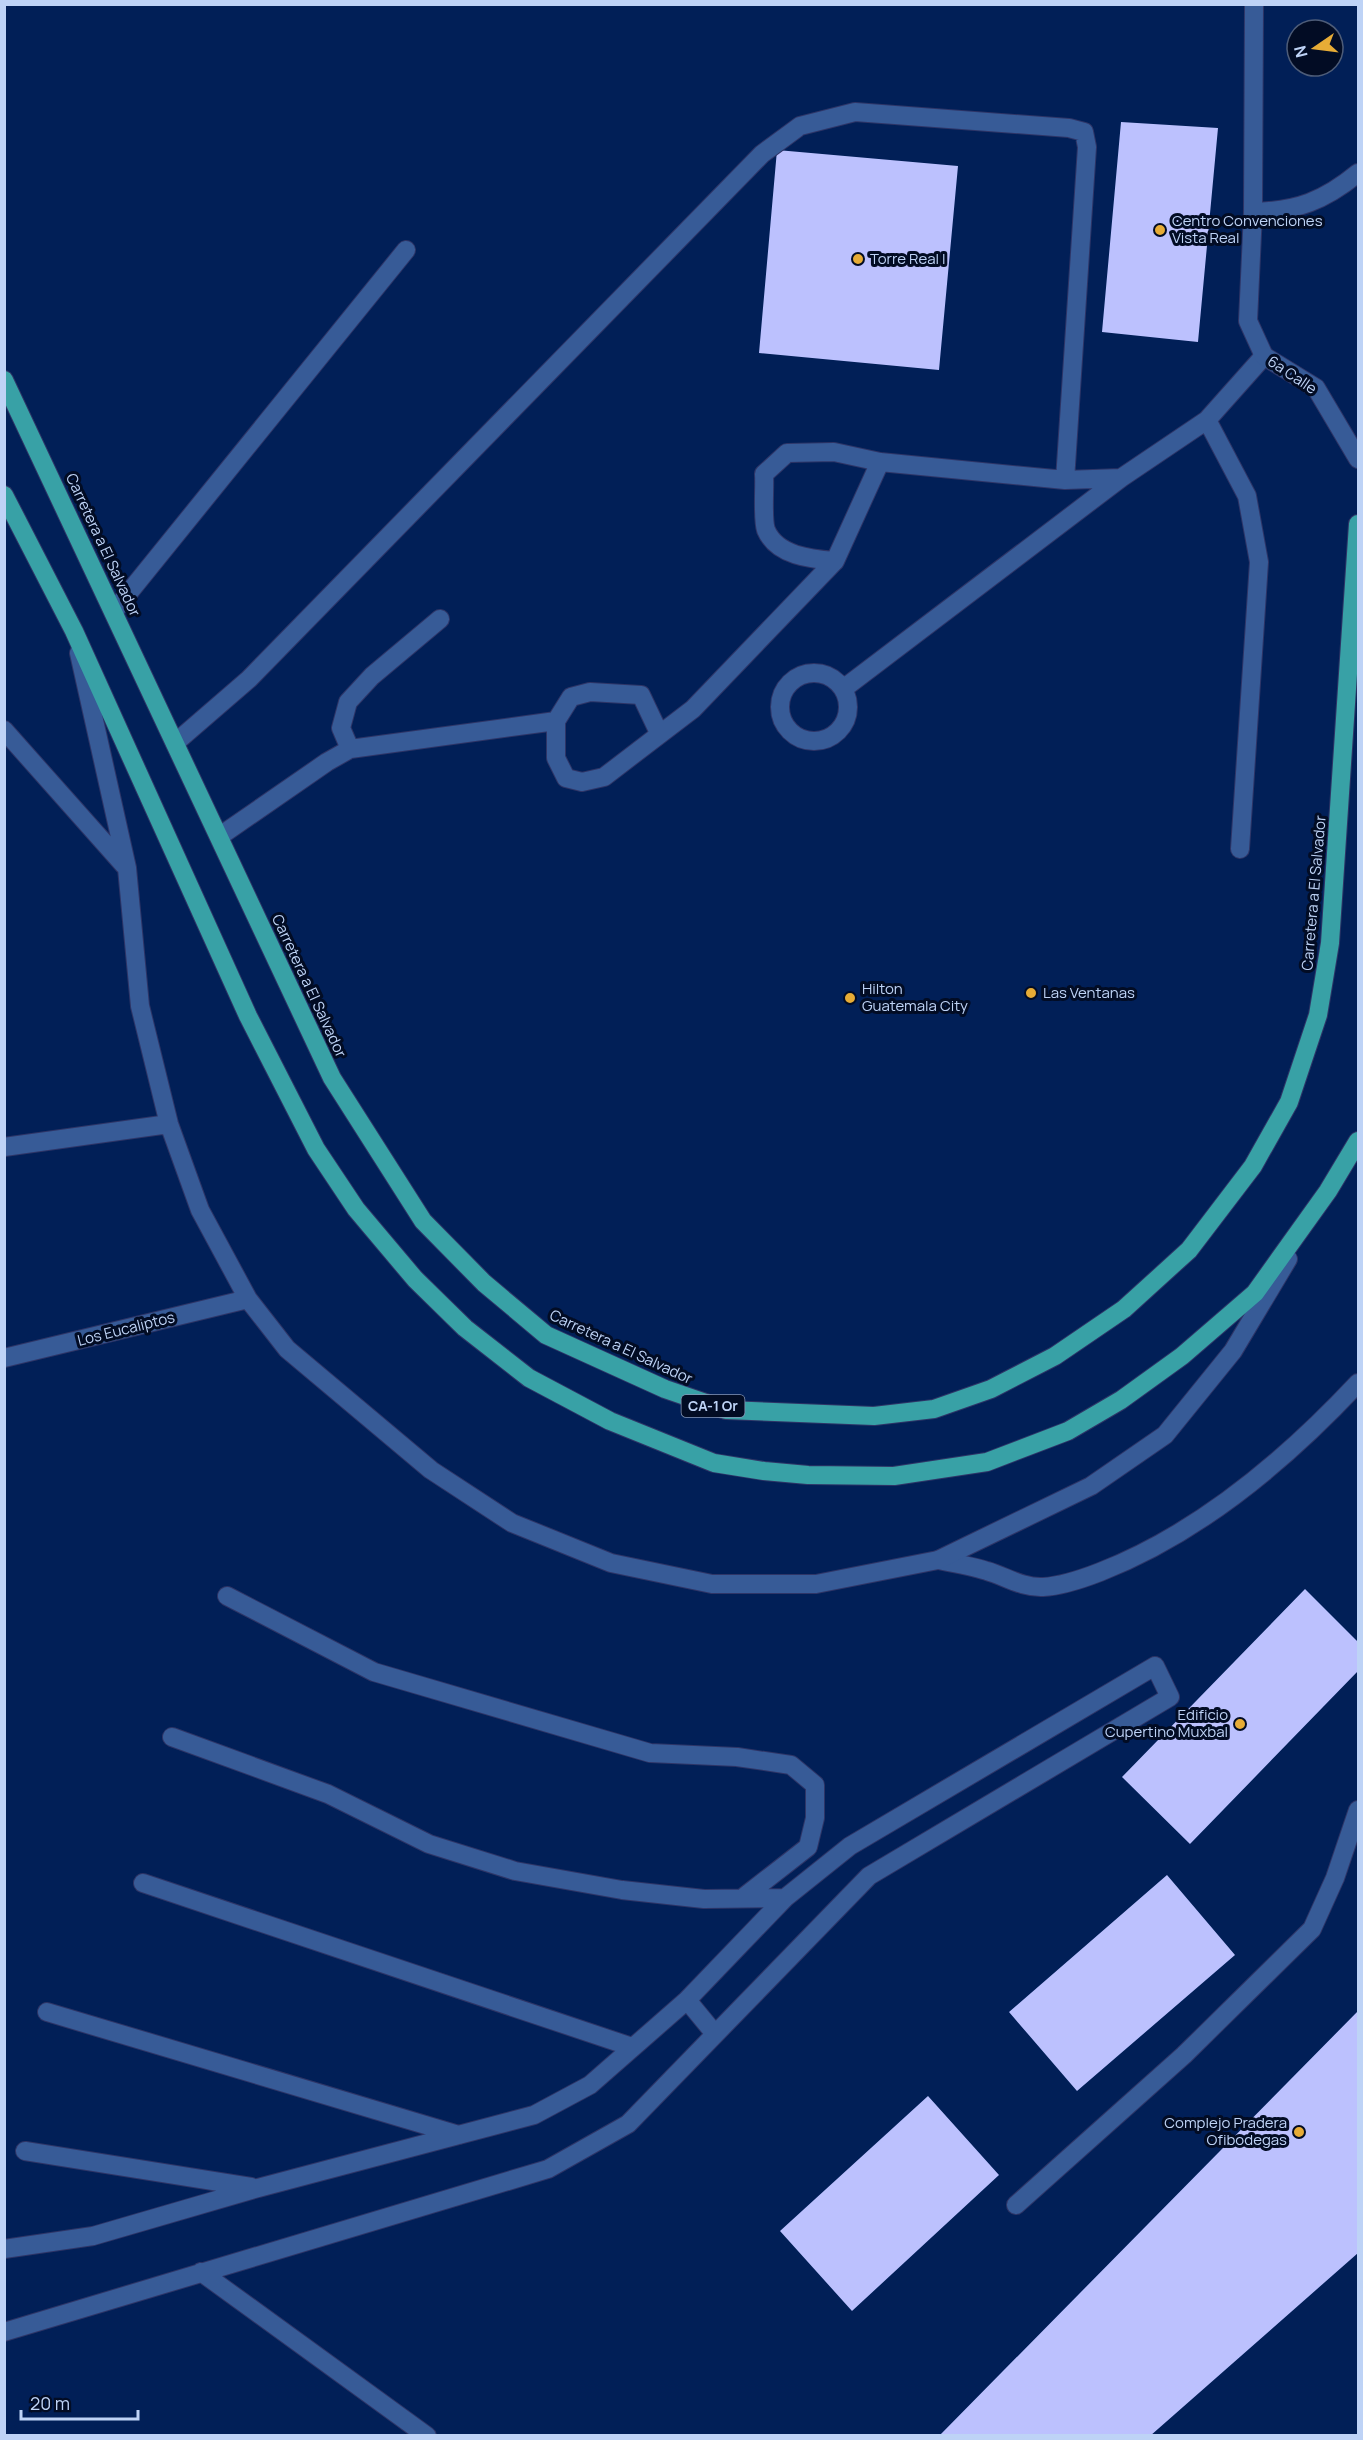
<svg xmlns="http://www.w3.org/2000/svg" width="1363" height="2440" font-family="Manrope,sans-serif">
  <style>
    .building { fill: #bcc1fe }
    .lines { fill: none; stroke-linecap: round; stroke-linejoin: round }
    .lane-casing { stroke: #2e3567; stroke-width: 20 }
    .street-casing { stroke: #2e3567; stroke-width: 20 }
    .highway-casing { stroke: #2e3567; stroke-width: 20 }
    .lane { stroke: #375b97; stroke-width: 18 }
    .street { stroke: #375b97; stroke-width: 18 }
    .highway { stroke: #38a1a6; stroke-width: 18 }
    .poi-dot { fill: #e7ac36; stroke: #020c24; stroke-width: 2 }
    .labels { text-anchor: middle; stroke-width: 6; stroke-linejoin: round; paint-order: stroke }
    .shield { fill: #020c24; stroke: #8697b7; stroke-width: 1.5 }
    .shield-label { font-size: 14px; font-weight: bold; fill: #bed3f6 }
    .poi-label { font-size: 15px; fill: #bed3f6; stroke: #020c24; text-anchor: start }
    .street-label { font-size: 15px; fill: #bed3f6; stroke: #020c24 }
  </style>
  <rect width="100%" height="100%" fill="#011f57"/>
  <!-- building -->
  <path class="building" d="M1121 122 1218 128 1198 342 1102 332Z
    M777 150 958 166 939 370 759 353Z
    M1305 1589 1358 1642V1671L1190 1844 1122 1777Z
    M1167 1875 1235 1955 1077 2091 1009 2012Z
    M1358 2011V2253L1150 2436H939Z
    M928 2096 999 2175 852 2311 780 2231Z"/>
  <g class="lines">
    <defs>
      <path id="lane" d="M1207 420 1247 496 1259 562 1240 849
        M880 462 835 561C811 559 777 556 766 530 762 519 765 487 764 474L787 453 834 452 880 462 1065 480 1121 478
        M114 611 406 250
        M780 707a34 34 0 1 1 68 0a34 34 0 1 1-68 0Z
        M843 689 1121 478 1207 420 1264 356
        M659 733 641 695 590 692 571 697 556 721V758L566 778 582 782 604 777 693 709 835 561
        M175 743 249 679 762 154 800 126 855 112 1069 128 1084 132 1087 147 1065 480
        M350 749 341 728 348 702 372 676 440 619
        M220 836 327 762 350 749 556 721
        M938 1560C954 1563 971 1566 987 1571 1005 1576 1022 1588 1043 1587 1062 1586 1082 1579 1100 1572 1200 1533 1286 1460 1358 1383
        M1016 2205 1184 2055 1312 1929 1335 1878 1358 1810"/>
      <path id="street" d="M1254 4 1253 212 1248 321 1264 356 1316 388 1358 459
        M1253 212C1297 211 1324 201 1358 173
        M79 653 127 868 140 1006 169 1124 200 1210 248 1299 287 1349 431 1470 512 1523 611 1563 712 1584H816L938 1560 1091 1486 1165 1435 1233 1351 1288 1259
        M4 730 124 865
        M4 1147 169 1124
        M4 1358 248 1299
        M227 1596 374 1672 650 1753 737 1757 791 1765 815 1785V1818L808 1847 745 1896
        M172 1737 328 1794 429 1844 515 1871 622 1890 704 1899 785 1898
        M143 1883 632 2047
        M687 2000 715 2034
        M47 2012 459 2135
        M25 2151 251 2187
        M4 2249 93 2236 258 2188 534 2115 590 2085 687 2000 785 1898 850 1846 1155 1666 1170 1697 869 1876 628 2124 548 2169 4 2332
        M201 2272 427 2436"/>
      <path id="highway" d="M4 380 332 1078 423 1221 484 1283 546 1335 665 1389 726 1410 874 1416 934 1409 991 1389 1055 1356 1124 1309 1189 1250 1253 1166 1289 1102 1318 1015 1330 943 1358 524
        M4 495 74 631 248 1016 316 1149 356 1209 415 1279 465 1328 529 1378 610 1421 714 1463 764 1471 808 1475 894 1476 987 1462 1068 1431 1121 1400 1182 1356 1255 1293 1328 1191 1358 1141"/>
    </defs>
    <!-- lane casing -->
    <use href="#lane" class="lane-casing"/>
    <!-- street casing -->
    <use href="#street" class="street-casing"/>
    <!-- highway casing -->
    <use href="#highway" class="highway-casing"/>
    <!-- lane -->
    <use href="#lane" class="lane"/>
    <!-- street -->
    <use href="#street" class="street"/>
    <!-- highway -->
    <use href="#highway" class="highway"/>
  </g>
  <!-- markers -->
  <g class="poi-dot">
    <circle cx="1160" cy="230" r="6"/>
    <circle cx="858" cy="259" r="6"/>
    <circle cx="1031" cy="993" r="6"/>
    <circle cx="850" cy="998" r="6"/>
    <circle cx="1240" cy="1724" r="6"/>
    <circle cx="1299" cy="2132" r="6"/>
  </g>
  <g class="labels">
    <!-- shield labels -->
    <rect class="shield" x="681.5" y="1395" width="63" height="22" rx="4.5"/>
    <g class="shield-label">
      <text x="713" y="1411">CA-1 Or</text>
    </g>
    <!-- poi labels -->
    <g class="poi-label">
      <text x="1172" y="226">Centro Convenciones<tspan x="1172" dy="17">Vista Real</tspan></text>
      <text x="870" y="264">Torre Real I</text>
      <text x="862" y="994">Hilton<tspan x="862" dy="17">Guatemala City</tspan></text>
      <text x="1043" y="998">Las Ventanas</text>
      <text x="1228" y="1720" text-anchor="end">Edificio<tspan x="1228" dy="17">Cupertino Muxbal</tspan></text>
      <text x="1287" y="2128" text-anchor="end">Complejo Pradera<tspan x="1287" dy="17">Ofibodegas</tspan></text>
    </g>
    <!-- street labels -->
    <g class="street-label">
      <text transform="translate(1292 375) rotate(34)" y="5">6a Calle</text>
      <text transform="translate(103 545) rotate(65)" y="5">Carretera a El Salvador</text>
      <text transform="translate(1314 893) rotate(-85)" y="5">Carretera a El Salvador</text>
      <text transform="translate(309 986) rotate(65)" y="5">Carretera a El Salvador</text>
      <text transform="translate(126 1329) rotate(-14)" y="5">Los Eucaliptos</text>
      <text transform="translate(621 1347) rotate(25)" y="5">Carretera a El Salvador</text>
    </g>
  </g>
  <!-- border -->
  <rect width="1363" height="2440" fill="none" stroke="#bed3f6" stroke-width="12"/>
  <!-- north arrow -->
  <g transform="translate(1315 48) rotate(256)"><circle r="28" fill="#020c24" stroke="#4d5c78" stroke-width="1.5"/>
  <path d="M0-4.5L10 22L0 15L-10 22Z" fill="#e7ac36"/>
  <text y="-9" font-size="16" font-weight="bold" text-anchor="middle" fill="#bed3f6">N</text>
  </g>
  <!-- scale -->
  <path d="M21 2410v9h117v-9" fill="none" stroke="#bed3f6" stroke-width="3"/>
  <text x="30" y="2410" font-size="18" fill="#bed3f6" stroke="#020c24" stroke-width="4.5" paint-order="stroke">20 m</text>
</svg>
